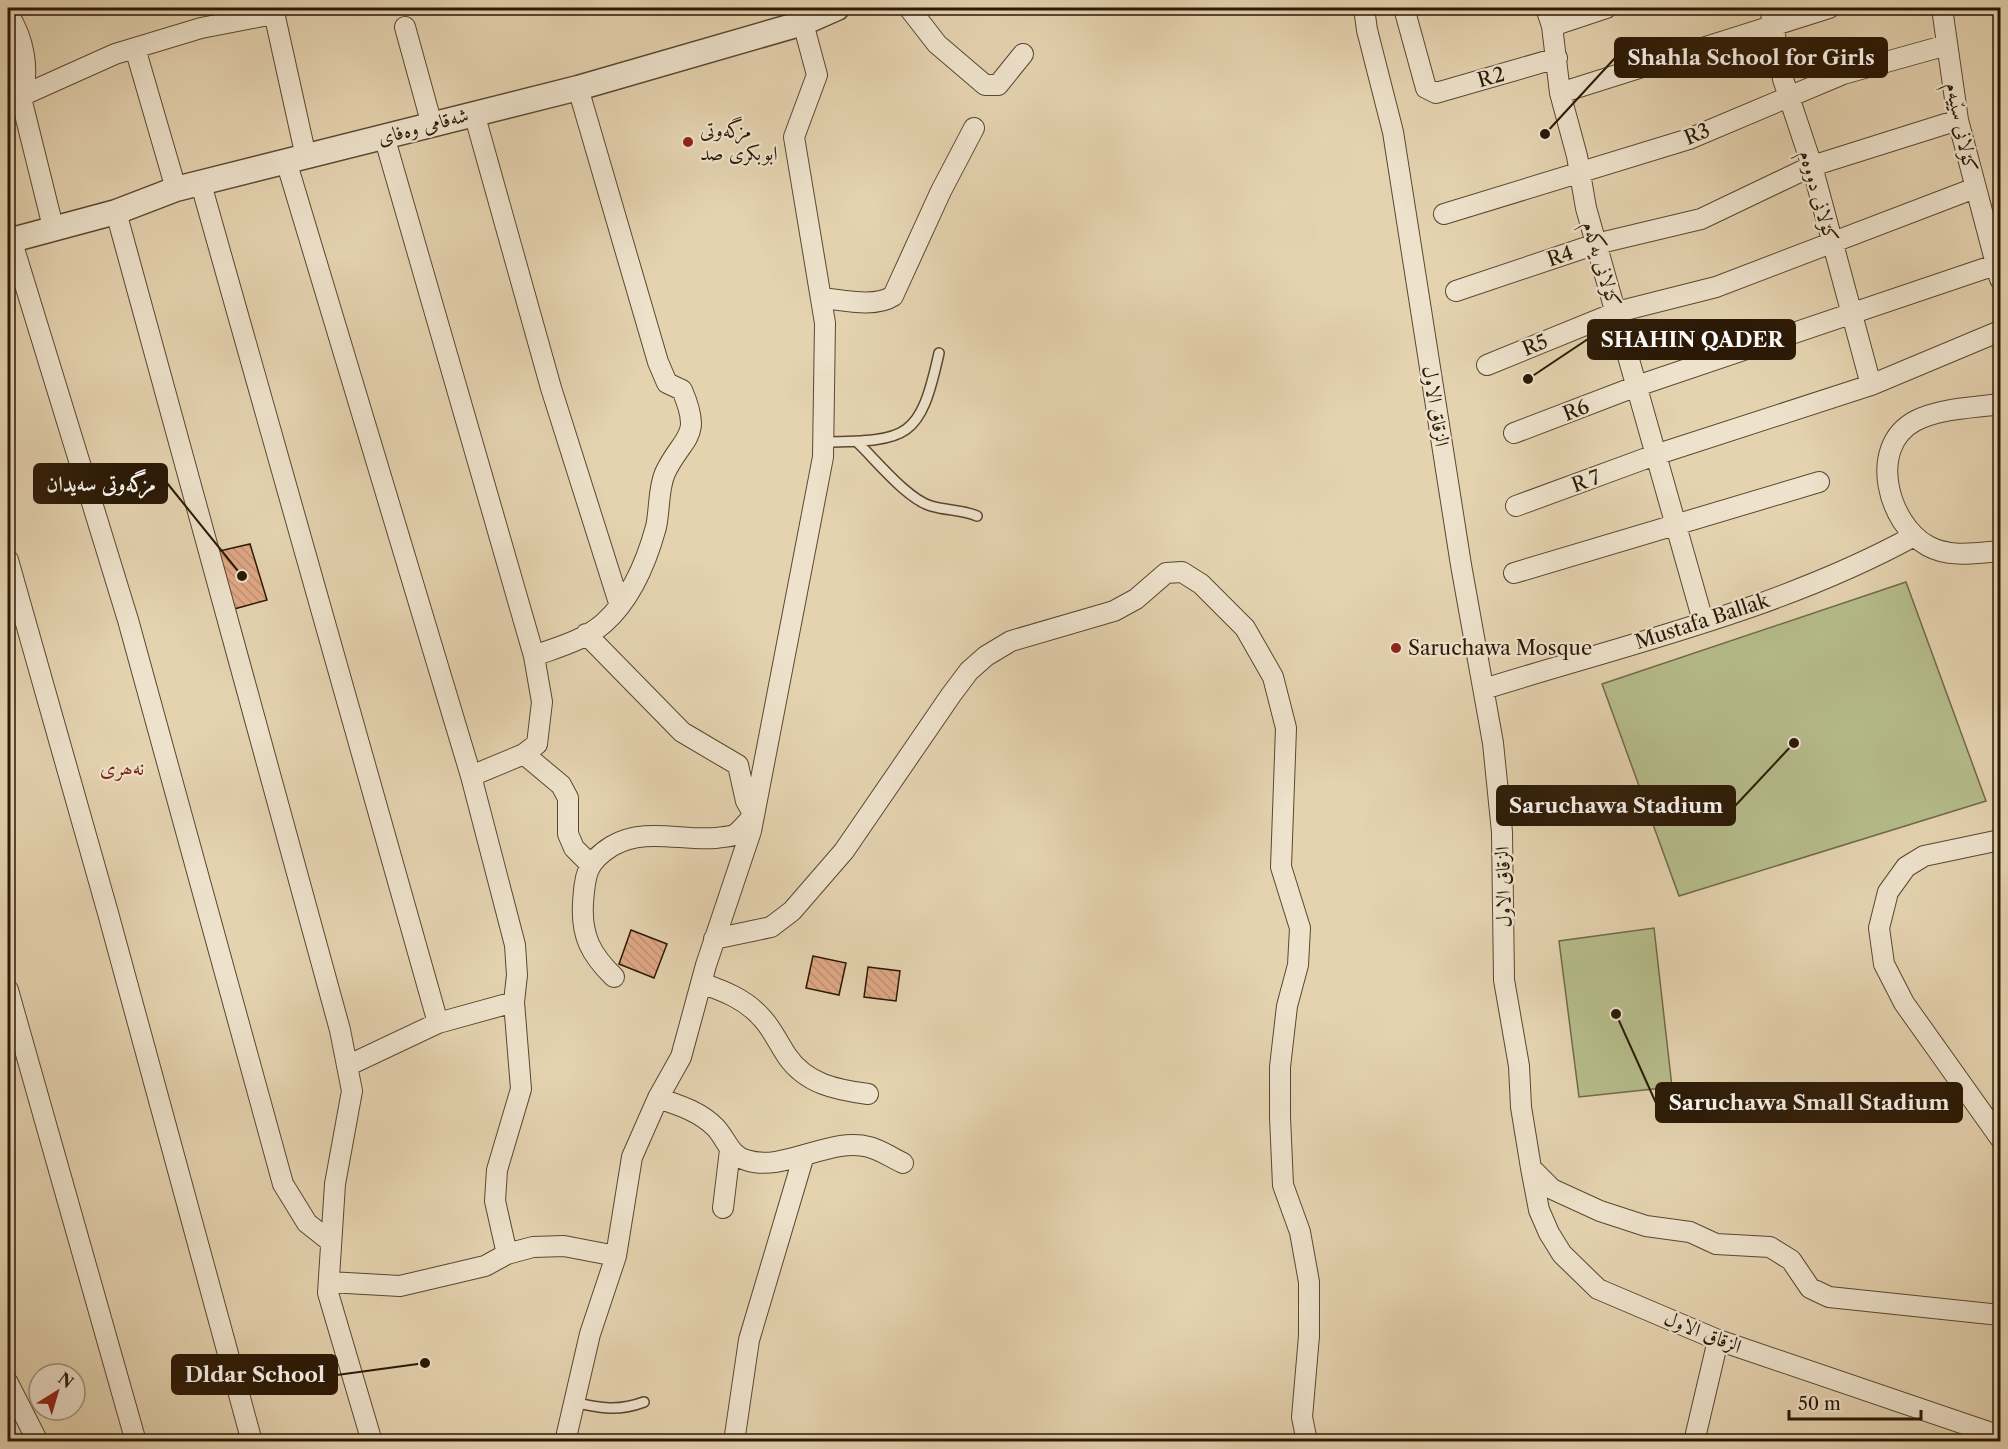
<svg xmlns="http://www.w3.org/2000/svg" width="2008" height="1449" font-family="'Libre Caslon Text',Amiri,serif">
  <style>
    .garden { fill: #b6bc8b; stroke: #706a48; stroke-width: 1.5 }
    .building { fill: url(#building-back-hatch); stroke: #2a1906; stroke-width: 1.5 }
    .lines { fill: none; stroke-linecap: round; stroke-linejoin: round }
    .service-casing { stroke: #594830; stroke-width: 12 }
    .minor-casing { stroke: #594830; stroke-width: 22 }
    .tertiary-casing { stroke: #594830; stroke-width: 27 }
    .service { stroke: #eee2cc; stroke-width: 9 }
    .minor { stroke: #eee2cc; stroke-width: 20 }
    .tertiary { stroke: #eee2cc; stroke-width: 24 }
    .poi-dot { fill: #8f2418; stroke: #eee2cc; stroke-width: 2 }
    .labels { text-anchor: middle; stroke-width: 4.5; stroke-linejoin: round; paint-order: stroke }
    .street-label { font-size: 20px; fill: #2a1906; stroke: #eee2cc }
    .poi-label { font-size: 20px; fill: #2a1906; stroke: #eee2cc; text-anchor: start }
    .neighbourhood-label { font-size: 21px; fill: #7a1f14; stroke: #eee2cc }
    .leader { fill: none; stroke: #2a1906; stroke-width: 2 }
    .callout-dot { fill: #2a1906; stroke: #eee2cc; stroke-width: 2 }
    .callout { fill: #2a1906; stroke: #2a1906; stroke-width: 2 }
    .callout-label { font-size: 21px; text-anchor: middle; font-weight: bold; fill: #fff }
  </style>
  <defs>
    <pattern id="building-back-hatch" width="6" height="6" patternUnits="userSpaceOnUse" patternTransform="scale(1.5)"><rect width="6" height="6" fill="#e0a886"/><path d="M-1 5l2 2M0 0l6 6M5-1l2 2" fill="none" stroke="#c09072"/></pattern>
  </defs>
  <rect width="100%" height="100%" fill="#e5d3b0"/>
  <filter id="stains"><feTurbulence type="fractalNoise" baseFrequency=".00333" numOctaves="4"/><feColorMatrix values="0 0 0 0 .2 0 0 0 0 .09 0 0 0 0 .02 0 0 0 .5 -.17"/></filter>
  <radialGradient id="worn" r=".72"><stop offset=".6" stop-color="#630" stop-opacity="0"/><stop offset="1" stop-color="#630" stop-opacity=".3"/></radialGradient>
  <!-- garden -->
  <path class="garden" d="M1906 582 1986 801 1679 896 1602 684Z
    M1654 928 1672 1087 1579 1097 1559 941Z"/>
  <!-- building -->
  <path class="building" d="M250 544 267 600 234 609 215 552Z
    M631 930 667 944 654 978 619 964Z
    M813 956 846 963 839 995 806 988Z
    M868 967 900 971 896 1001 864 997Z"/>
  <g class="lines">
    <defs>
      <path id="service" d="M823 442C909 441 920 439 939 353
        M857 442C876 460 907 499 931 506 948 511 960 509 977 516
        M572 1402C600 1408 617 1412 644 1402"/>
      <path id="minor" d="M273 8 306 157
        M909 8 937 44 985 85H998L1023 54
        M1364 8 1367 30 1393 132 1461 565 1493 743 1502 832 1504 980 1519 1066 1521 1107 1531 1168 1539 1210 1549 1233 1562 1254 1598 1289 1718 1340 2000 1436
        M1404 8 1426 88 1436 93 1557 58
        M1546 8 1552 26 1560 93 1577 156 1586 208 1703 621
        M1770 8 1783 79 1812 166 1871 385
        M1942 8 1958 120 2000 279
        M8 14C24 38 30 71 21 98L53 227
        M1552 26 1606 8
        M405 27 432 125
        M135 48 176 189
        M1560 93 1829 8
        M8 102 115 54 201 28 273 14
        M474 113 551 388 620 606
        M384 136 534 656 542 702 537 744 524 754 471 776
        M287 164 471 776 515 945 517 975 514 1002 521 1089 497 1170 495 1201 507 1254
        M201 184 438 1023
        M116 212 340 1030 352 1091 335 1184 328 1293 372 1442
        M1444 214 1689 139 1843 74 1947 45
        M11 239 128 620 283 1184 307 1223 331 1242
        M1456 291 1596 244 1701 219 1812 166 1958 120
        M822 298C843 300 875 308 893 296L941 191 974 128
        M1487 365 1617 312 1716 287 1975 188
        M2000 404C1973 408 1940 408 1915 421 1867 447 1888 524 1928 546 1950 558 1976 553 2000 551
        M1514 433 1637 386 1995 265
        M1516 506 1655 455 1871 385 2000 331
        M8 560 108 913 252 1442
        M1514 573 1819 482
        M586 634 682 732 738 765 746 801 754 815C748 821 741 831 734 835 729 837 721 837 716 838 681 841 644 827 612 846 586 862 585 875 583 903 581 936 591 955 614 977
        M534 656C558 647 585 640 604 623 631 599 647 560 656 527 660 509 658 489 665 473 683 435 703 439 682 390L667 383 658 362 578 88
        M1484 689C1628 644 1781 609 1914 536
        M524 754 561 785 568 798V834L574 848 591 865
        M2000 840 1924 856 1906 867 1888 892 1879 928 1884 964 1904 1003 2000 1138
        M714 939 771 927 792 911 844 851 951 695 969 671 986 656 1011 641 1114 611 1136 599 1166 573 1182 572 1201 584 1245 628 1273 677 1286 728 1281 867 1300 928 1298 965 1287 1006 1280 1067V1117L1283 1185 1300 1232 1309 1282V1336L1302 1417 1307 1442
        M701 983C724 991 745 999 761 1017 772 1028 778 1043 787 1056 806 1084 837 1090 868 1094
        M8 990 136 1442
        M347 1066 438 1023 514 1002
        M658 1098C678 1105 699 1111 715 1127 726 1138 729 1155 746 1160 783 1173 831 1136 869 1147 881 1150 892 1158 903 1163
        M1531 1168 1552 1189 1600 1211 1646 1226 1690 1232 1716 1244 1770 1247 1791 1260 1810 1288 1829 1297 2000 1315
        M723 1208 730 1150
        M329 1282 400 1286 485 1266 507 1254 533 1247 564 1246 616 1256
        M8 1383 38 1442
        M565 1442 590 1334 616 1256 632 1157 658 1098 681 1057 706 965 751 831 823 457 825 323 794 137 817 75 803 23
        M734 1442 749 1340 804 1155
        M1694 1442 1718 1340"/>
      <path id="tertiary" d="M8 241 116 212 176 189 578 88 803 23 837 8"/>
    </defs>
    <!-- service casing -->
    <use href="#service" class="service-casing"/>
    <!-- minor casing -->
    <use href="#minor" class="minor-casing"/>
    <!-- tertiary casing -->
    <use href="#tertiary" class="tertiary-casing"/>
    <!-- service -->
    <use href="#service" class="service"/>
    <!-- minor -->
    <use href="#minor" class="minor"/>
    <!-- tertiary -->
    <use href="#tertiary" class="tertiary"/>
  </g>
  <!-- markers -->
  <g class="poi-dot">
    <circle cx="688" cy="142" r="6"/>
    <circle cx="1396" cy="648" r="6"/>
  </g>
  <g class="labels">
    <!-- street labels -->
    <g class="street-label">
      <text transform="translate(1491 77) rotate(-16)" y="7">R2</text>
      <text transform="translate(423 126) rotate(-15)" y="7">شەقامی وەفای</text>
      <text transform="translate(1962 127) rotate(78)" y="7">کۆلانی سێیەم</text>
      <text transform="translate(1697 134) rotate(-22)" y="7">R3</text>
      <text transform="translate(1819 196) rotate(74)" y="7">کۆلانی دووەم</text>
      <text transform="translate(1560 256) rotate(-19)" y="7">R4</text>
      <text transform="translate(1602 264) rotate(73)" y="7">کۆلانی یەکەم</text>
      <text transform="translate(1535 345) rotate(-22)" y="7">R5</text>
      <text transform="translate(1436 406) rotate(81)" y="7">الزقاق الاول</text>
      <text transform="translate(1576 410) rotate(-21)" y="7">R6</text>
      <text transform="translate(1586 481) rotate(-20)" y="7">R 7</text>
      <text transform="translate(1702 621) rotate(-18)" y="7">Mustafa Ballak</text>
      <text transform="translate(1503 887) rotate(-91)" y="7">الزقاق الاول</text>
      <text transform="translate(1703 1332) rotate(22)" y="7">الزقاق الاول</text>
    </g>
    <!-- poi labels -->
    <g class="poi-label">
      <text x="700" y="137">مزگەوتی<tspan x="700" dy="23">ابوبکری صد</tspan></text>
      <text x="1408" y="655">Saruchawa Mosque</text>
    </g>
    <!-- neighbourhood labels -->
    <g class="neighbourhood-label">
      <text x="122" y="775">نەھری</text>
    </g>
  </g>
  <!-- callouts -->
  <path class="leader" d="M1545 134L1615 58M1528 379L1588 339M242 576L167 483M1794 743L1735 806M1616 1014L1656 1103M425 1363L337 1375"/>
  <g class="callout-dot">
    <circle cx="1545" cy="134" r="6"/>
    <circle cx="1528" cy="379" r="6"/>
    <circle cx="242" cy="576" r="6"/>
    <circle cx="1794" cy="743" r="6"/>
    <circle cx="1616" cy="1014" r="6"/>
    <circle cx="425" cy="1363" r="6"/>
  </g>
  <g class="callout">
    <rect x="1615" y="38" width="272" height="39" rx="6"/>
    <rect x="1588" y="320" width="207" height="39" rx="6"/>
    <rect x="34" y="464" width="133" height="39" rx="6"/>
    <rect x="1497" y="786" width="238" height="39" rx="6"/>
    <rect x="1656" y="1083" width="306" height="39" rx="6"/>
    <rect x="172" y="1355" width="165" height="39" rx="6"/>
  </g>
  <g class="callout-label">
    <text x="1751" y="65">Shahla School for Girls</text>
    <text x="1692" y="347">SHAHIN QADER</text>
    <text x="101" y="491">مزگەوتی سەیدان</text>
    <text x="1616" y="813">Saruchawa Stadium</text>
    <text x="1809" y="1110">Saruchawa Small Stadium</text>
    <text x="255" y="1382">Dldar School</text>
  </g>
  <!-- margin -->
  <rect width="2008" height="1449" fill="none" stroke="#e5d3b0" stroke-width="30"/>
  <rect x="9" y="9" width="1990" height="1431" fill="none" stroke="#2a1906" stroke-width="3"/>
  <rect x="15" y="15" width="1978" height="1419" fill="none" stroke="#2a1906" stroke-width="1.5"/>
  <!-- north arrow -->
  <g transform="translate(57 1392) rotate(37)"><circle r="28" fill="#eee2cc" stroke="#a0927d" stroke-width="1.5"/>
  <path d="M0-4.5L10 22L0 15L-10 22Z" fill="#8f2418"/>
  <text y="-9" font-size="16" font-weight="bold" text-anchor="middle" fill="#2a1906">N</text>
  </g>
  <!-- scale -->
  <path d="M1789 1410v9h132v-9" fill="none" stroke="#2a1906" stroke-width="3"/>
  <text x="1798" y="1410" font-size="18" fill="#2a1906" stroke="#eee2cc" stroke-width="4.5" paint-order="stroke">50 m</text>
  <rect width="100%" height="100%" filter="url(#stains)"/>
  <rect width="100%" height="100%" fill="url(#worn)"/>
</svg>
